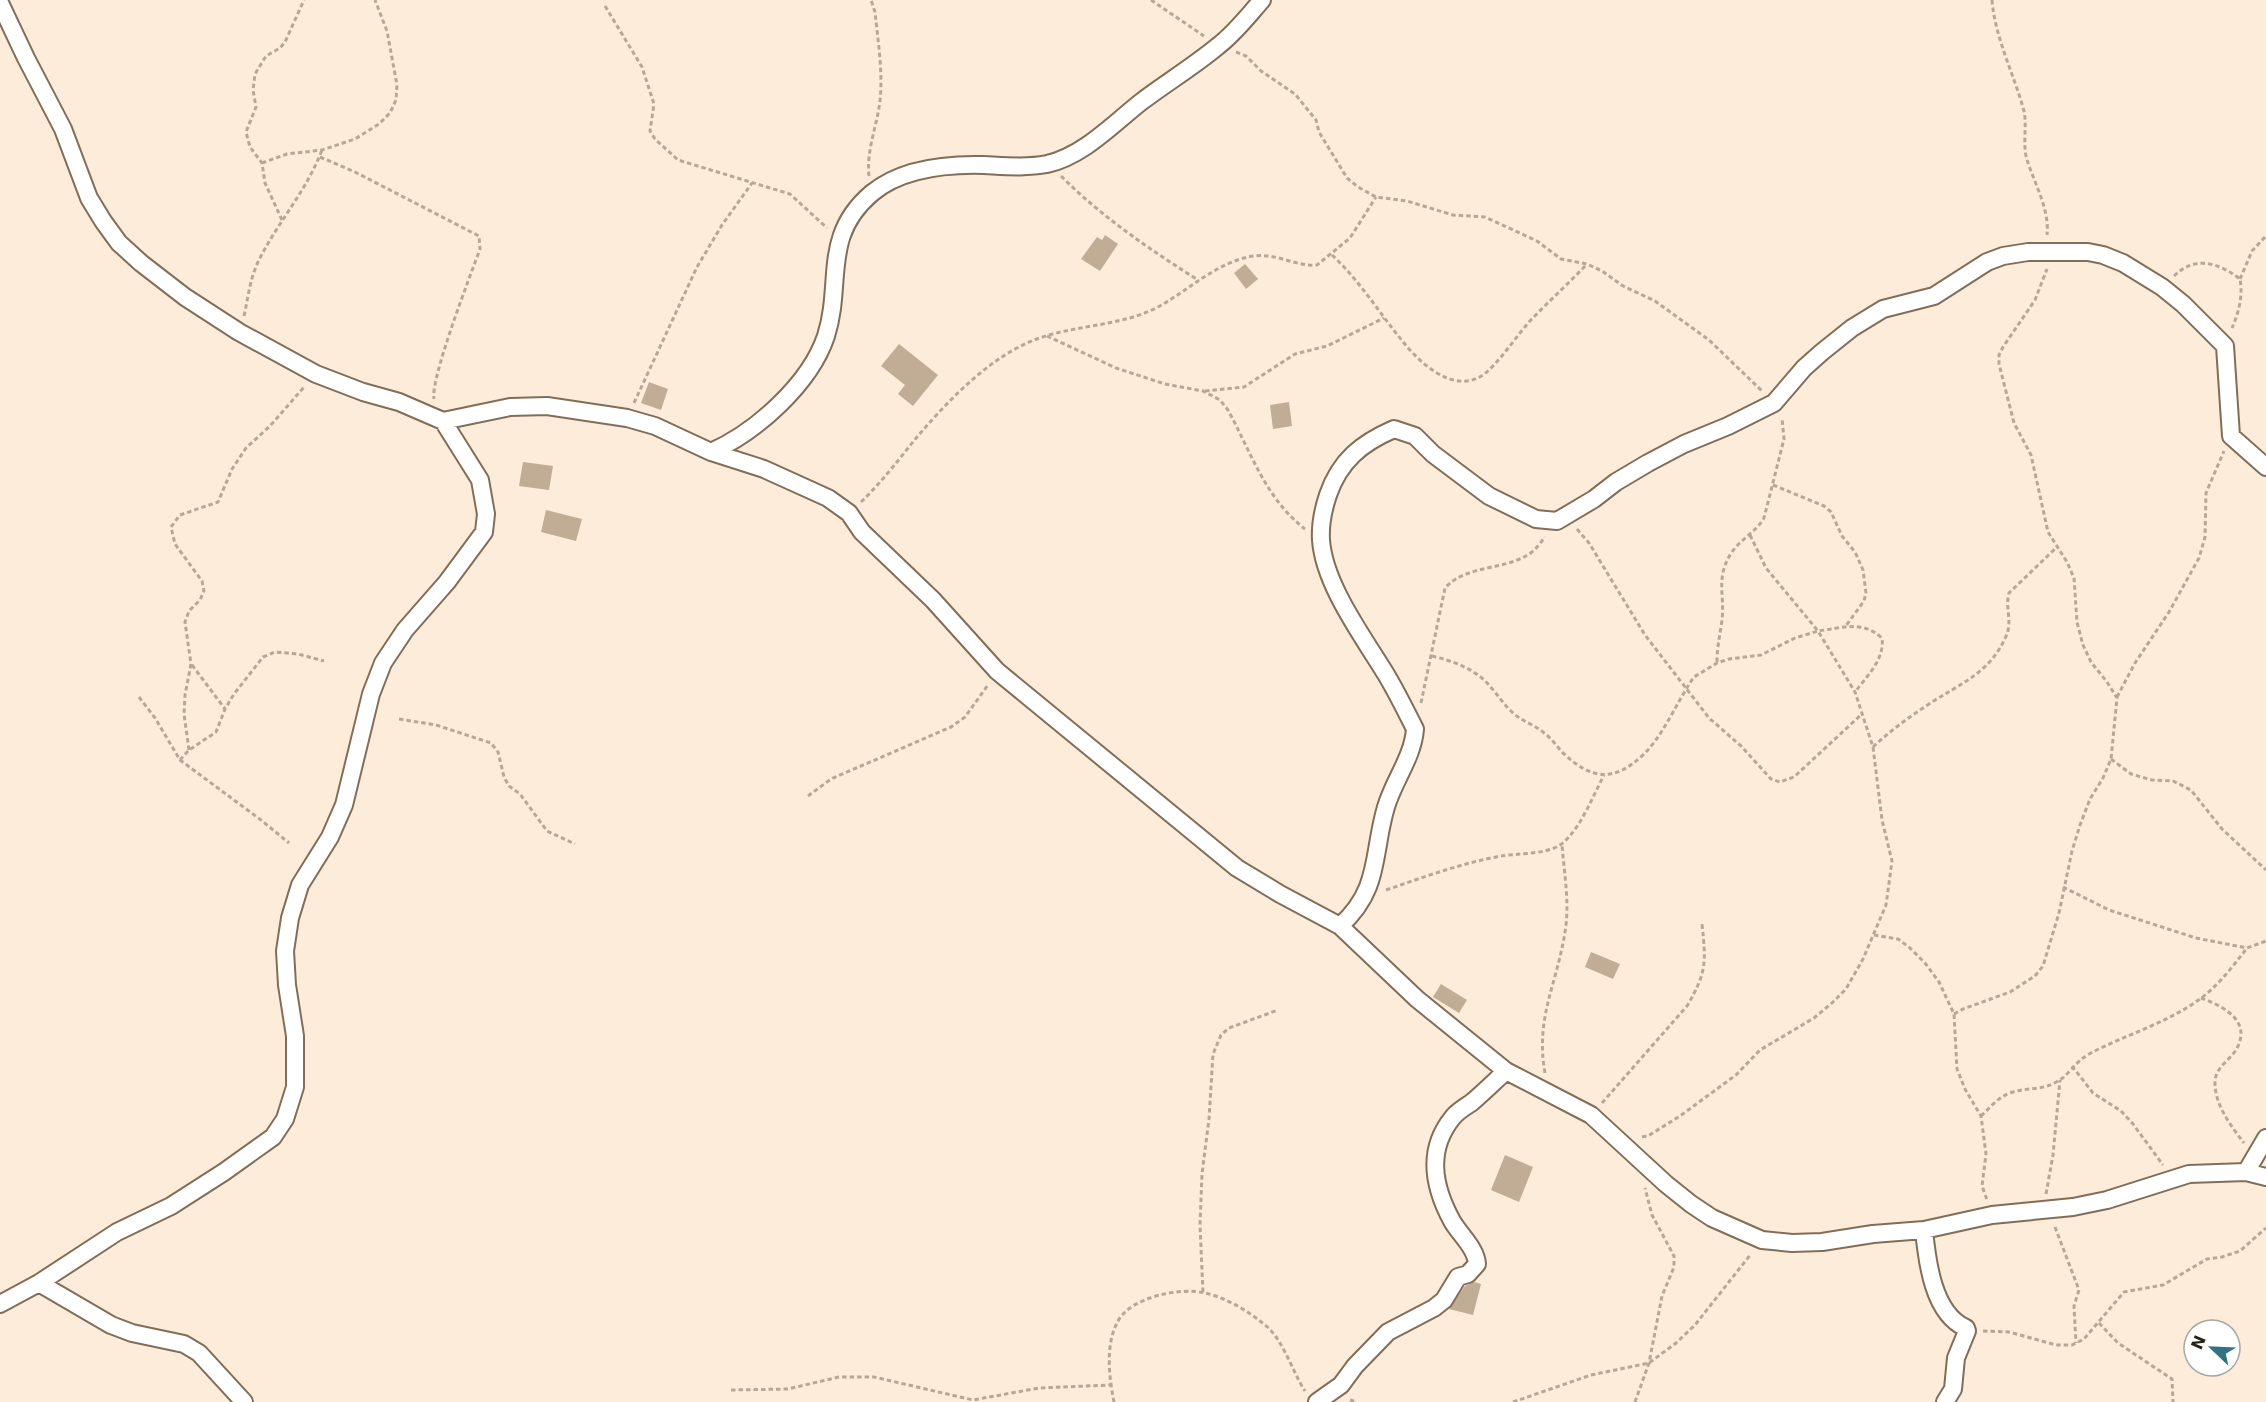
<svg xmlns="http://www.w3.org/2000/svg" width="2266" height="1402" font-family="'DejaVu Sans',sans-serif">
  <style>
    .building { fill: #c1ad96 }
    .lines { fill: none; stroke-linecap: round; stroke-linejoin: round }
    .minor-casing { stroke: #806e58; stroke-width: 20 }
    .path { stroke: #b6a899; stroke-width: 3; stroke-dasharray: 4.5 3; stroke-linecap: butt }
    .minor { stroke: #fff; stroke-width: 16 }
  </style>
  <rect width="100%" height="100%" fill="#fdecd9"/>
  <!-- building -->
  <path class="building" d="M1105 235 1118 244 1100 271 1081 259 1097 237 1102 240Z
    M1245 264 1258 279 1246 289 1234 273Z
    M899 344 938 375 913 406 898 394 905 385 881 366Z
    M649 382 668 389 661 410 641 403Z
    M1289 402 1292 426 1273 429 1270 405Z
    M523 462 553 466 549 490 519 486Z
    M546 510 582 519 576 541 541 532Z
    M1591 952 1620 964 1613 979 1585 967Z
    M1441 984 1467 1000 1459 1013 1433 997Z
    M1505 1155 1533 1167 1519 1202 1491 1190Z
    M1474 1282 1481 1284 1473 1315 1449 1309 1465 1286Z"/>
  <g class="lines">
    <defs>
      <path id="minor" d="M0 3 26 58 63 129 89 198 103 221 119 243 141 263 185 297 239 332 316 374 363 392 399 402 443 421 510 407 547 406 627 418 655 426 711 452 764 469 828 498 849 513 862 532 933 600 997 671 1237 868 1280 894 1340 926 1417 999 1506 1071 1591 1115 1666 1184 1691 1204 1712 1218 1762 1240 1792 1243 1822 1242 1873 1234 1924 1230 1992 1215 2073 1207 2107 1200 2189 1174 2246 1172 2266 1177
        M711 452C756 432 810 384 826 336 843 283 821 236 872 193 901 169 946 164 984 165 1005 166 1026 168 1047 164 1083 156 1113 124 1141 102 1166 83 1194 66 1218 46 1235 33 1248 16 1262 0
        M1340 926C1381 889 1372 854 1386 807 1394 780 1413 757 1415 729 1406 711 1397 693 1387 676 1364 638 1324 585 1321 540 1320 524 1323 510 1328 495 1340 460 1362 443 1394 429L1415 436 1433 454 1489 496 1536 519 1557 521 1594 499 1616 482 1648 463 1684 444 1728 426 1774 403 1804 368 1822 352 1852 328 1883 309 1934 296 1987 262 2003 256 2028 252H2088L2103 255 2123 263 2162 287 2183 304 2225 346 2231 436 2266 467
        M2246 1172 2266 1138
        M1924 1230C1927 1261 1933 1314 1966 1328L1967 1331 1956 1358 1953 1389 1945 1402
        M39 1283 111 1325 132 1333 184 1344 199 1353 244 1402
        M0 1304 39 1283 117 1232 171 1206 224 1172 273 1137 285 1119 295 1087V1036L287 985 285 951 290 918 300 885 330 837 344 805 371 694 383 663 405 630 447 582 484 532 486 514 480 480 443 421
        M1317 1402 1341 1385 1355 1366 1388 1332 1434 1308 1444 1300 1458 1277 1468 1274 1477 1264C1476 1248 1460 1235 1452 1221 1433 1186 1426 1150 1453 1117 1458 1111 1465 1107 1471 1103 1483 1093 1494 1082 1506 1071"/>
    </defs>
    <!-- minor casing -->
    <use href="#minor" class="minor-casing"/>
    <!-- path -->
    <path class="path" d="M1151 0 1204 36
      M1992 0C1995 38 2014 74 2024 111 2027 125 2023 141 2026 156 2033 182 2050 208 2047 235
      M605 6 642 67 654 104 650 131 655 139 678 160 790 194 827 228
      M1236 52 1246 56 1261 71 1295 94 1316 120 1319 132 1347 178 1358 187 1376 197 1407 201 1453 215 1485 217 1537 241 1561 259 1587 264 1602 271 1623 286 1655 301 1709 340 1762 391
      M320 157 355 172 479 236 480 249C471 274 430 379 434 399
      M262 163 287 154 322 150 355 139 379 124 390 113 396 100 397 85 387 31 375 0
      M869 176C866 151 877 126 880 101 883 72 878 41 875 12L871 0
      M1061 176C1102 217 1149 249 1198 280
      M282 220 265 183 262 163 250 147 246 132 256 107 253 90 255 74 266 56 280 48 285 42 304 0
      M1332 255C1360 281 1380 314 1404 343 1425 369 1462 399 1491 368 1505 354 1516 337 1529 322 1548 302 1568 284 1587 264
      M2174 276C2195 255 2219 263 2240 279 2243 296 2239 312 2232 328
      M2240 279 2252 251 2266 236
      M244 316C248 298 250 279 258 262 277 223 306 192 322 150
      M1047 336 1116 368 1165 384 1203 391 1220 400 1228 410C1251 452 1265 498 1305 529
      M1205 391 1244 387 1295 354 1327 346 1384 318
      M634 403 697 267 722 225 752 183
      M1773 485 1824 506 1831 512 1842 536 1855 552 1863 570 1866 593 1864 601 1845 627
      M861 502C882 482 899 459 917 437 947 402 985 362 1027 343 1069 324 1118 328 1158 307 1189 290 1218 261 1254 256 1277 253 1297 267 1317 265L1350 238 1376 197
      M1577 529 1589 543 1645 635 1709 718 1741 746 1771 779 1780 782 1794 777 1863 713
      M1750 535 1766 568 1818 631C1842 628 1862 620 1882 638 1885 659 1867 676 1855 692
      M1432 656C1448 660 1464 665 1478 675 1492 685 1500 701 1512 712 1521 721 1533 724 1543 732 1550 737 1556 745 1562 752 1591 780 1614 783 1644 754 1665 733 1677 701 1694 677L1717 663 1729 659 1761 655 1795 638 1818 631 1855 692 1873 747 1882 820 1892 861 1886 905 1863 959 1846 989 1832 1003 1814 1018 1760 1050 1736 1075 1680 1116 1648 1136 1641 1137
      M1717 662C1717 647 1720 635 1722 620 1725 594 1715 577 1732 552 1741 539 1756 532 1764 518L1784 439 1782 418
      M192 665 225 709
      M139 697 155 718 180 760 261 820 289 843
      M2117 697 2135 663 2169 612 2199 558 2205 537 2206 493 2224 451
      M1421 703 1445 588C1466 564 1507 571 1532 552 1537 548 1541 542 1545 537
      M399 719 436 725 491 743 498 752 504 777 509 786 520 794 547 831 575 844
      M1873 747C1890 731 1909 717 1929 704 1961 683 1991 673 2007 634 2012 620 2005 607 2009 593L2058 546
      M189 750 184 714 185 695 191 664 185 622 189 611 200 600 204 591 202 581 175 544 171 527 180 515 218 502 232 469 246 448 270 426 305 386
      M2111 759 2131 774 2152 780 2173 781 2191 790 2222 829 2266 870
      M180 760 189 750 216 732 225 709 234 694 263 657 275 652 298 654 324 661
      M808 796 831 779 951 727 965 717 988 685
      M2063 887 2109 910 2196 938 2247 948 2266 941
      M1386 890C1424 877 1462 863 1501 856 1519 853 1550 855 1564 842 1582 825 1592 798 1604 775
      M1874 935 1898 939 1910 948 1925 963 1939 982 1954 1014 1957 1069 1965 1089 1981 1116 1986 1154 1982 1186 1987 1200
      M2201 998C2223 1006 2253 1021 2236 1050 2229 1061 2216 1067 2215 1081 2214 1104 2231 1126 2244 1143
      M1954 1014 1963 1009 2010 992 2035 976 2043 966 2059 913 2072 851 2080 825 2090 799 2103 778 2111 759 2117 698 2107 682 2091 662 2083 645 2077 622 2074 578 2067 562 2048 532 2031 455 2014 423 1999 364V355L2003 347 2035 300 2047 269
      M2072 1066 2093 1093 2121 1111 2133 1124 2163 1165
      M1545 1073C1535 1018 1557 984 1565 932 1570 903 1564 873 1562 844
      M1602 1103 1687 1006C1707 972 1706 962 1702 924
      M1981 1116C1990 1108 1998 1097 2010 1093 2026 1087 2043 1091 2058 1081 2069 1075 2075 1062 2089 1054 2125 1035 2167 1023 2200 999 2219 985 2233 966 2247 948
      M2046 1194 2053 1155 2060 1080
      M2055 1227 2079 1290 2074 1306 2076 1343
      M1203 1292 1200 1225 1202 1174 1209 1119 1213 1054 1221 1035 1229 1028 1278 1010
      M2099 1323 2118 1343 2172 1379 2173 1402
      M1983 1331 2009 1332 2056 1345H2072L2084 1339 2124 1292 2163 1285 2207 1259 2222 1257 2240 1251 2266 1228
      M731 1390 788 1389 839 1377H874L973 1400 1039 1388 1111 1385
      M1350 1400 1357 1402
      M1114 1402C1109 1377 1105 1344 1118 1321 1131 1297 1180 1287 1205 1293 1227 1298 1248 1311 1265 1325 1283 1339 1292 1371 1305 1391
      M1513 1402 1591 1375 1649 1363 1676 1343 1695 1325 1751 1254
      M1635 1402 1649 1363 1662 1296 1674 1267V1256L1652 1215 1645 1188"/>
    <!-- minor -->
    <use href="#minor" class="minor"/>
  </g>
  <!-- north arrow -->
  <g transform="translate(2212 1348) rotate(293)"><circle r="28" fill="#ffffff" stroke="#a9a6a3" stroke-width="1.5"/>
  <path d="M0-4.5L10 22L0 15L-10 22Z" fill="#317285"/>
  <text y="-9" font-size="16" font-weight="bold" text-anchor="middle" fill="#282118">N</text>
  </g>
</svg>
